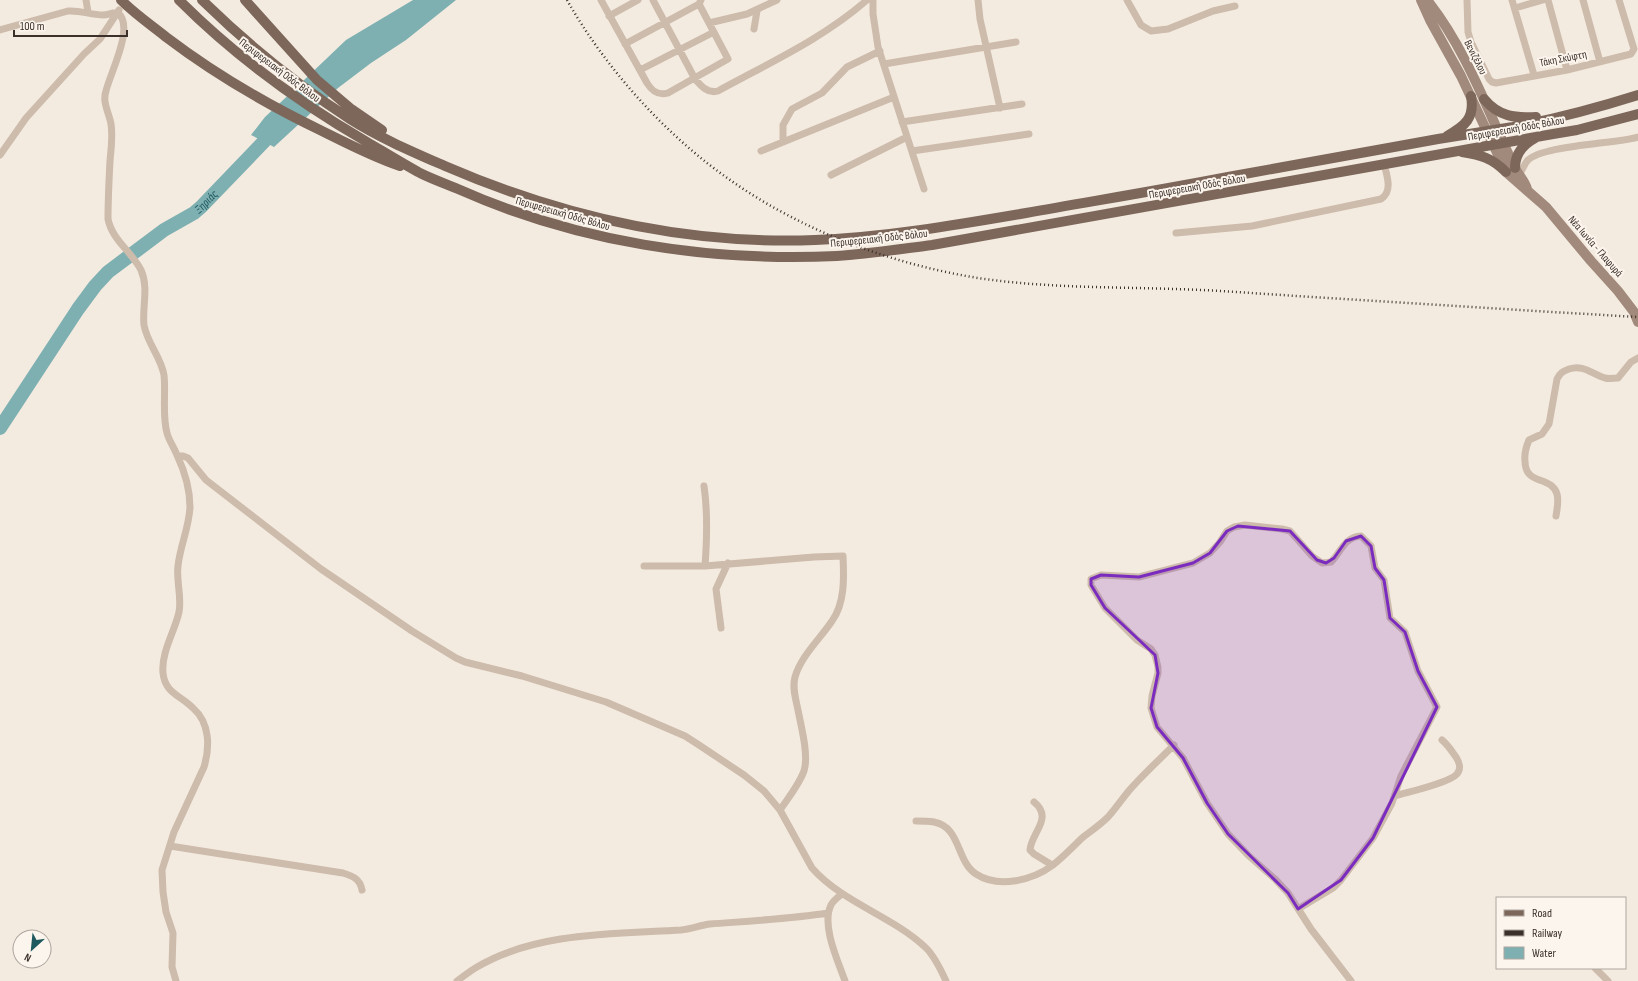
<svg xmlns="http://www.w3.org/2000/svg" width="1638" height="981" font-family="'Sofia Sans Condensed',sans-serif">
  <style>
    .water { fill: #7eb0b2 }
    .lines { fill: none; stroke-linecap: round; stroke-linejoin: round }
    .river { stroke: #7eb0b2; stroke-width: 14 }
    .street { stroke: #cdbbab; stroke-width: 7 }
    .secondary { stroke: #a18a7c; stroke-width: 10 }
    .primary { stroke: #7d675b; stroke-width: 10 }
    .rail { stroke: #3b302a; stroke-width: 2.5; stroke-dasharray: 1 3; stroke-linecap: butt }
    .marked { fill: #7b2cbf; fill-opacity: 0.2; stroke: #7b2cbf; stroke-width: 3; stroke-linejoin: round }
    .labels { text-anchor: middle; stroke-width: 4; stroke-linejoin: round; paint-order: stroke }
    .street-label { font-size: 11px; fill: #3b302a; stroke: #fbf5ed }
    .water-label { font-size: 12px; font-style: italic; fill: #1e595e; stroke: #fbf5ed }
  </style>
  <rect width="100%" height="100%" fill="#f4ebe0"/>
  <!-- water -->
  <path class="water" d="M413 0H456L406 40 371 63 338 88 274 147 251 135 265 117 281 102 346 40Z"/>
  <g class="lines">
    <!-- river -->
    <path class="river" id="s1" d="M0 428 78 309 95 286 108 272 164 230 194 213 201 207 277 128"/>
    <!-- street -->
    <path class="street" d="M86 0 88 12
      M601 0 647 83C652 91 658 96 668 93L728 59 699 4 701 0
      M653 0 695 79C701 86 708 94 718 91 769 63 824 38 867 0
      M873 0V14L878 47 924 189
      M978 0 980 19 1000 108
      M1127 0 1141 25 1151 31 1168 29 1213 11 1235 6
      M1467 0 1468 32 1471 42 1489 79 1492 82 1496 83 1567 70 1631 54 1634 49 1619 0
      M1512 0 1534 75
      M1548 0 1567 70
      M1583 0 1600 62
      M1515 8 1543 0
      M609 16 638 0
      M709 23 747 14 777 0
      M754 29 757 11
      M0 30 68 11C80 10 91 15 103 15 109 15 112 12 118 13 135 27 110 73 106 91 102 102 109 113 111 124 113 136 111 149 110 161 109 180 108 200 108 219 112 240 132 252 141 270 149 288 142 307 144 325 147 343 161 357 164 375 166 394 162 415 167 433 169 441 174 447 177 455 184 470 190 490 190 507 189 528 180 546 178 566 176 581 182 597 179 612 175 631 161 652 163 673 165 693 180 695 193 708 210 723 210 747 204 767L174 832 162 870 163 892 166 912 173 933 172 967 176 981
      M625 44 699 4
      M884 64 1016 42
      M640 70 714 32
      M902 122 1022 104
      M783 142V125L792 109 822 93 847 67 880 51
      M761 151 894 97
      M912 151 1029 134
      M0 155 26 118 84 54 100 39 119 10
      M831 175 907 137
      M1519 175C1522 171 1524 165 1527 161 1542 145 1614 144 1638 137
      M1176 233 1252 226 1381 199C1393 191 1387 176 1384 164
      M178 456H183L188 458 206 480 321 569 412 631 456 658 465 662 522 676 606 702 685 736 699 745 744 775 764 791 780 810 812 868C843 903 892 916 925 947 934 955 941 970 946 981
      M704 486C708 513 707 539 705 566
      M1556 516C1557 509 1559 501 1557 494 1551 475 1525 486 1525 461 1524 453 1526 447 1529 440L1542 434 1549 424 1557 379C1560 373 1563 371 1569 369 1583 364 1592 374 1605 378 1609 379 1613 378 1618 378L1631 362 1638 358
      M644 566H705L814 557 843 556C844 578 845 603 832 621 820 639 801 656 795 677 792 688 796 700 798 710 801 726 809 755 804 771 799 785 788 798 780 810
      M721 628 716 589 728 563
      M1395 796C1408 792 1449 783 1457 774 1462 768 1459 762 1456 757 1451 750 1448 745 1442 740
      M1034 802C1054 818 1031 833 1030 850L1034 854 1052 865
      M916 821C922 821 928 821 934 822 961 827 956 861 976 874 999 889 1033 880 1053 865 1063 857 1073 847 1082 838 1091 831 1100 825 1108 817 1118 806 1125 794 1135 784 1147 771 1161 758 1174 745
      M170 846 343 873C353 876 360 879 362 890
      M842 894C838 897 833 901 831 905 821 925 838 961 845 981
      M1298 909 1333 888 1341 880 1373 838 1392 803 1401 776 1437 707 1418 671 1405 632 1390 618 1384 580 1375 568 1371 546 1361 536C1344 537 1341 552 1331 562L1322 563 1312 556 1290 531 1282 529 1245 525 1234 527 1227 531 1220 542 1210 553 1193 563 1139 577 1101 575 1091 579V585L1105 608 1137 640 1151 649 1155 655 1158 667V673L1152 696 1151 708 1157 727 1183 758 1207 803 1228 834 1249 856 1275 879 1288 893 1311 929 1351 981
      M1595 968 1608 981
      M457 981C464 976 470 971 477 967 536 932 614 934 681 930 691 929 701 925 710 924 750 921 789 919 828 913"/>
    <!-- secondary -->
    <path class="secondary" d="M1421 0 1430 20 1461 76 1506 172 1546 207 1591 261 1618 291 1634 312 1638 322
      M1427 0C1462 44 1483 98 1506 149 1509 155 1512 162 1515 168 1519 176 1525 181 1527 189"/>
    <!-- primary -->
    <path class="primary" d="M121 0C135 14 151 25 166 37 216 75 266 104 322 131 348 144 373 157 400 166
      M179 0C235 56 298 102 367 142 384 152 402 163 420 173 432 179 446 184 458 189 577 242 708 262 837 256 869 254 901 249 932 245L1553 134 1577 130 1638 114
      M202 0C248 45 296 84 350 119 380 138 413 152 445 166 563 217 686 245 815 240 886 237 956 225 1026 213 1093 201 1161 190 1228 177 1298 165 1368 151 1438 139 1463 135 1488 131 1513 127 1555 119 1597 108 1638 95
      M245 0 317 80 350 108 382 130
      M1484 99C1499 117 1515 118 1536 117
      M1447 136C1465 126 1475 118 1471 96
      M1462 152C1481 155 1492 158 1506 172
      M1515 168C1515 154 1522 145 1535 138"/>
    <!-- rail -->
    <path class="rail" d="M567 0C606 69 667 137 733 182 805 232 892 264 978 278 1058 290 1139 286 1220 291 1359 300 1499 309 1638 317"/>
  </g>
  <!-- marked area -->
  <path class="marked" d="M1238 526 1290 531 1317 560 1326 563 1334 558 1346 541 1361 536 1371 546 1375 568 1384 580 1390 618 1405 632 1418 671 1437 707 1373 838 1341 880 1298 909 1288 893 1228 834 1207 803 1183 758 1157 727 1151 708 1158 673 1155 655 1105 608 1091 585V579L1101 575 1139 577 1193 563 1210 553 1227 531Z"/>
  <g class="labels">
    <!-- street labels -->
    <g class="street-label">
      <text transform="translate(1476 57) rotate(63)" y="4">Βενιζέλου</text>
      <text transform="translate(1563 58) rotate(-11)" y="4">Τάκη Σκύφτη</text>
      <text transform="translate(280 70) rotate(37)" y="4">Περιφερειακή Οδός Βόλου</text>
      <text transform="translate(1516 128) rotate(-10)" y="4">Περιφερειακή Οδός Βόλου</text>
      <text transform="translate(1197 186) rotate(-10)" y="4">Περιφερειακή Οδός Βόλου</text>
      <text transform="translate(563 213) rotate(16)" y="4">Περιφερειακή Οδός Βόλου</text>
      <text transform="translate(879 238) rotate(-6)" y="4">Περιφερειακή Οδός Βόλου</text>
      <text transform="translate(1596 246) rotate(49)" y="4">Νέα Ιωνία - Γλαφυρά</text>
    </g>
    <!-- water labels -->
    <g class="water-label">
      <text dy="4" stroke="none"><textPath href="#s1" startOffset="311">Ξηριάς</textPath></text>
    </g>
  </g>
  <!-- legend -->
  <rect x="1496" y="897" width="130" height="72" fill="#fbf5ed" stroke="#aea69f"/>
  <rect x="1504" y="910" width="20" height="6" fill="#7d675b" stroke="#aea69f"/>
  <text x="1532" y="917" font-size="12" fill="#3b302a">Road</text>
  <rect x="1504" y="930" width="20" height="6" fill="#3b302a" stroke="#aea69f"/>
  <text x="1532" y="937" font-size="12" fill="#3b302a">Railway</text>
  <rect x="1504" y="947" width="20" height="12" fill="#7eb0b2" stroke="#aea69f"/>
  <text x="1532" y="957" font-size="12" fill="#3b302a">Water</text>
  <!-- north arrow -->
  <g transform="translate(32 949) rotate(207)"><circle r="19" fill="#fbf5ed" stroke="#aea69f"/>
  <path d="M0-3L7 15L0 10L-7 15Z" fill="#1e595e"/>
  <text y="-6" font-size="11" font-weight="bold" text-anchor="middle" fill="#3b302a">N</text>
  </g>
  <!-- scale -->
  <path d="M14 30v6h113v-6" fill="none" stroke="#3b302a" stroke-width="2"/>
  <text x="20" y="30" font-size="12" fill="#3b302a" stroke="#fbf5ed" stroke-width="3" paint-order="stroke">100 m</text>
</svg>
